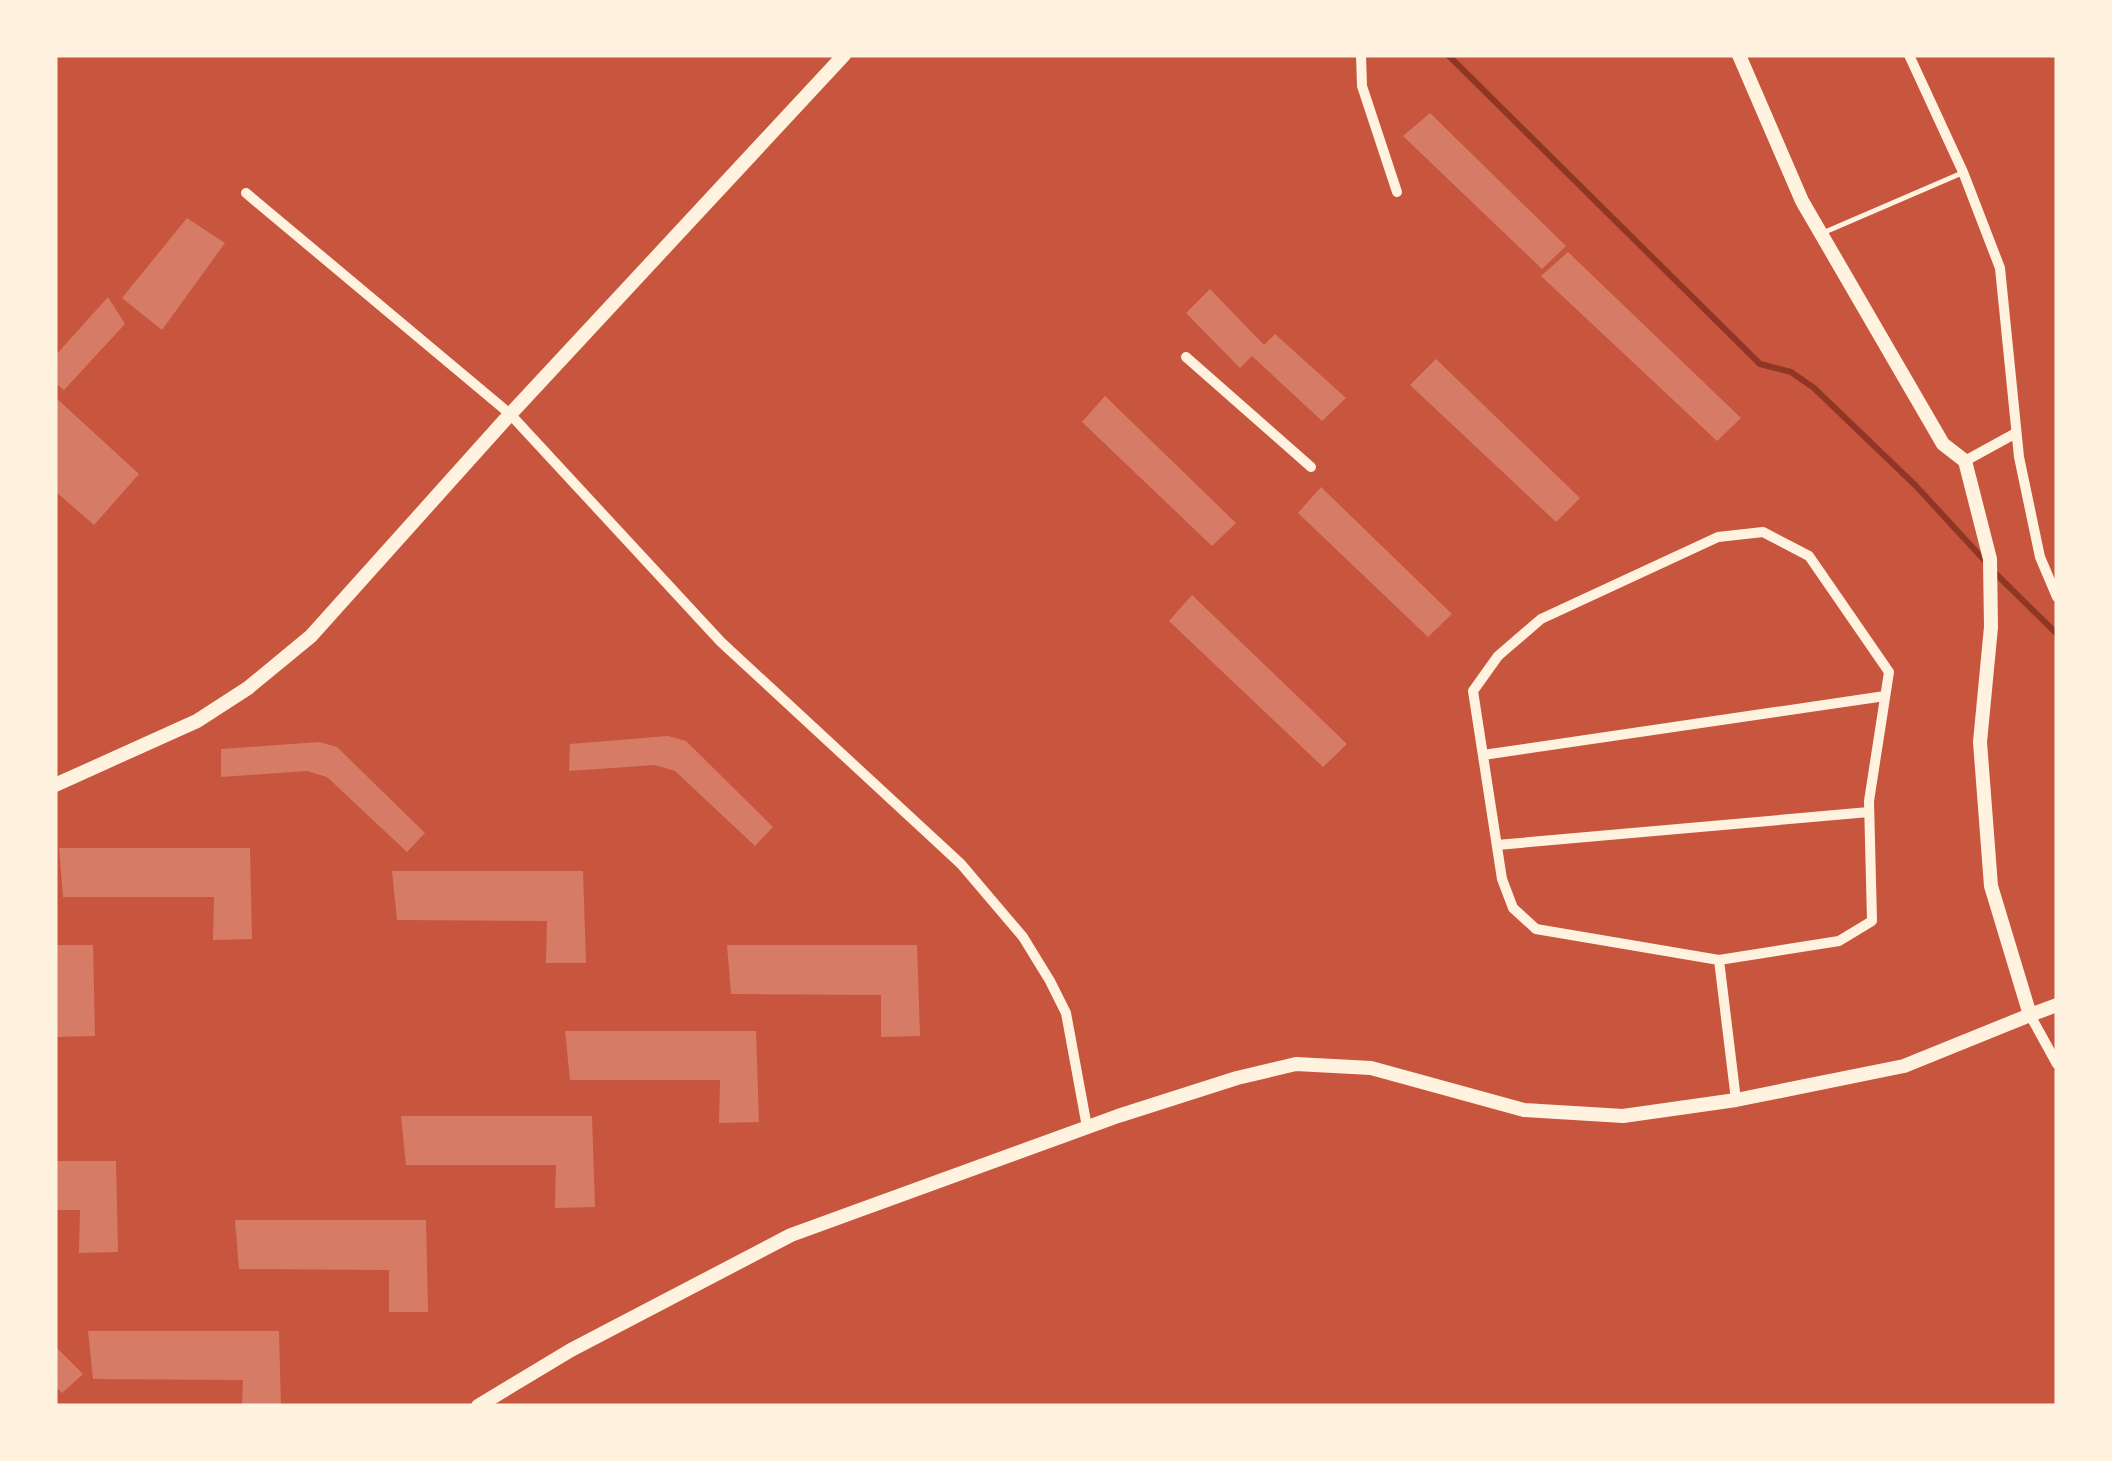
<svg xmlns="http://www.w3.org/2000/svg" width="2112" height="1461" font-family="'DM Sans',sans-serif">
  <style>
    .lines { fill: none; stroke-linecap: round; stroke-linejoin: round }
    .stream { stroke: #8f3625; stroke-width: 6 }
    .building { fill: #d67c66 }
    .service { stroke: #fff3e0; stroke-width: 5 }
    .minor { stroke: #fff3e0; stroke-width: 10 }
    .tertiary { stroke: #fff3e0; stroke-width: 14 }
  </style>
  <rect width="100%" height="100%" fill="#c8553d"/>
  <g class="lines">
    <!-- stream -->
    <path class="stream" d="M1448 55 1760 364 1791 372 1814 388 1916 486 1986 562
      M1994 572 2057 634"/>
  </g>
  <!-- building -->
  <path class="building" d="M1430 113 1566 246 1542 269 1403 136Z
    M187 218 225 243 162 330 122 298Z
    M1568 252 1741 418 1717 441 1541 276Z
    M1210 289 1264 345 1275 334 1346 398 1322 421 1252 356 1240 368 1186 313Z
    M108 297 125 324 64 390 55 383V356Z
    M1436 359 1580 498 1556 522 1410 385Z
    M1105 396 1236 523 1212 546 1082 422Z
    M55 397 139 474 94 525 55 491Z
    M1321 487 1452 614 1428 637 1298 513Z
    M1192 595 1347 744 1323 767 1169 621Z
    M668 736 686 741 773 827 755 846 675 771 655 765 569 771 570 744Z
    M319 742 337 747 425 833 407 852 327 777 307 771 221 777V749Z
    M59 848H250L252 939 213 940 214 897H63Z
    M392 871H583L586 963H546L547 921 397 920Z
    M55 945H93L95 1036 55 1037Z
    M727 945H917L920 1036 881 1037V995L731 994Z
    M565 1031H756L759 1122 719 1123 720 1080H570Z
    M401 1116H592L595 1207 555 1208 556 1165H406Z
    M55 1161H116L118 1252 79 1253 80 1210H55Z
    M235 1220H426L428 1312H389V1270L239 1269Z
    M88 1331H279L281 1406H242L243 1380 93 1379Z
    M55 1346 83 1374 62 1393 55 1386Z"/>
  <g class="lines">
    <!-- service -->
    <path class="service" d="M1825 232 1962 173"/>
    <!-- minor -->
    <path class="minor" d="M1361 55 1362 86 1397 192
      M1909 55 1963 172 2000 268 2019 457 2040 557 2057 597
      M246 193 510 414 721 642 961 864 1023 937 1050 981 1066 1013 1087 1127
      M1186 357 1311 467
      M1965 461 2016 433
      M1763 532 1809 556 1889 672 1869 801 1872 921 1839 941 1719 960 1536 929 1513 908 1502 879 1473 691 1498 656 1541 619 1718 537Z
      M1483 755 1885 696
      M1497 845 1869 812
      M1719 960 1736 1100
      M2030 1015 2057 1064"/>
    <!-- tertiary -->
    <path class="tertiary" d="M55 785 197 721 248 688 311 636 503 422 844 55
      M2030 1015 2057 1005
      M478 1406 571 1350 791 1235 1118 1116 1237 1078 1296 1064 1371 1068 1524 1110 1623 1116 1736 1100 1904 1066 2030 1015 1991 886 1980 742 1991 627 1990 559 1965 461 1943 444 1802 201 1739 55"/>
  </g>
  <!-- border -->
  <rect width="2112" height="1461" fill="none" stroke="#fff3e0" stroke-width="115"/>
</svg>
